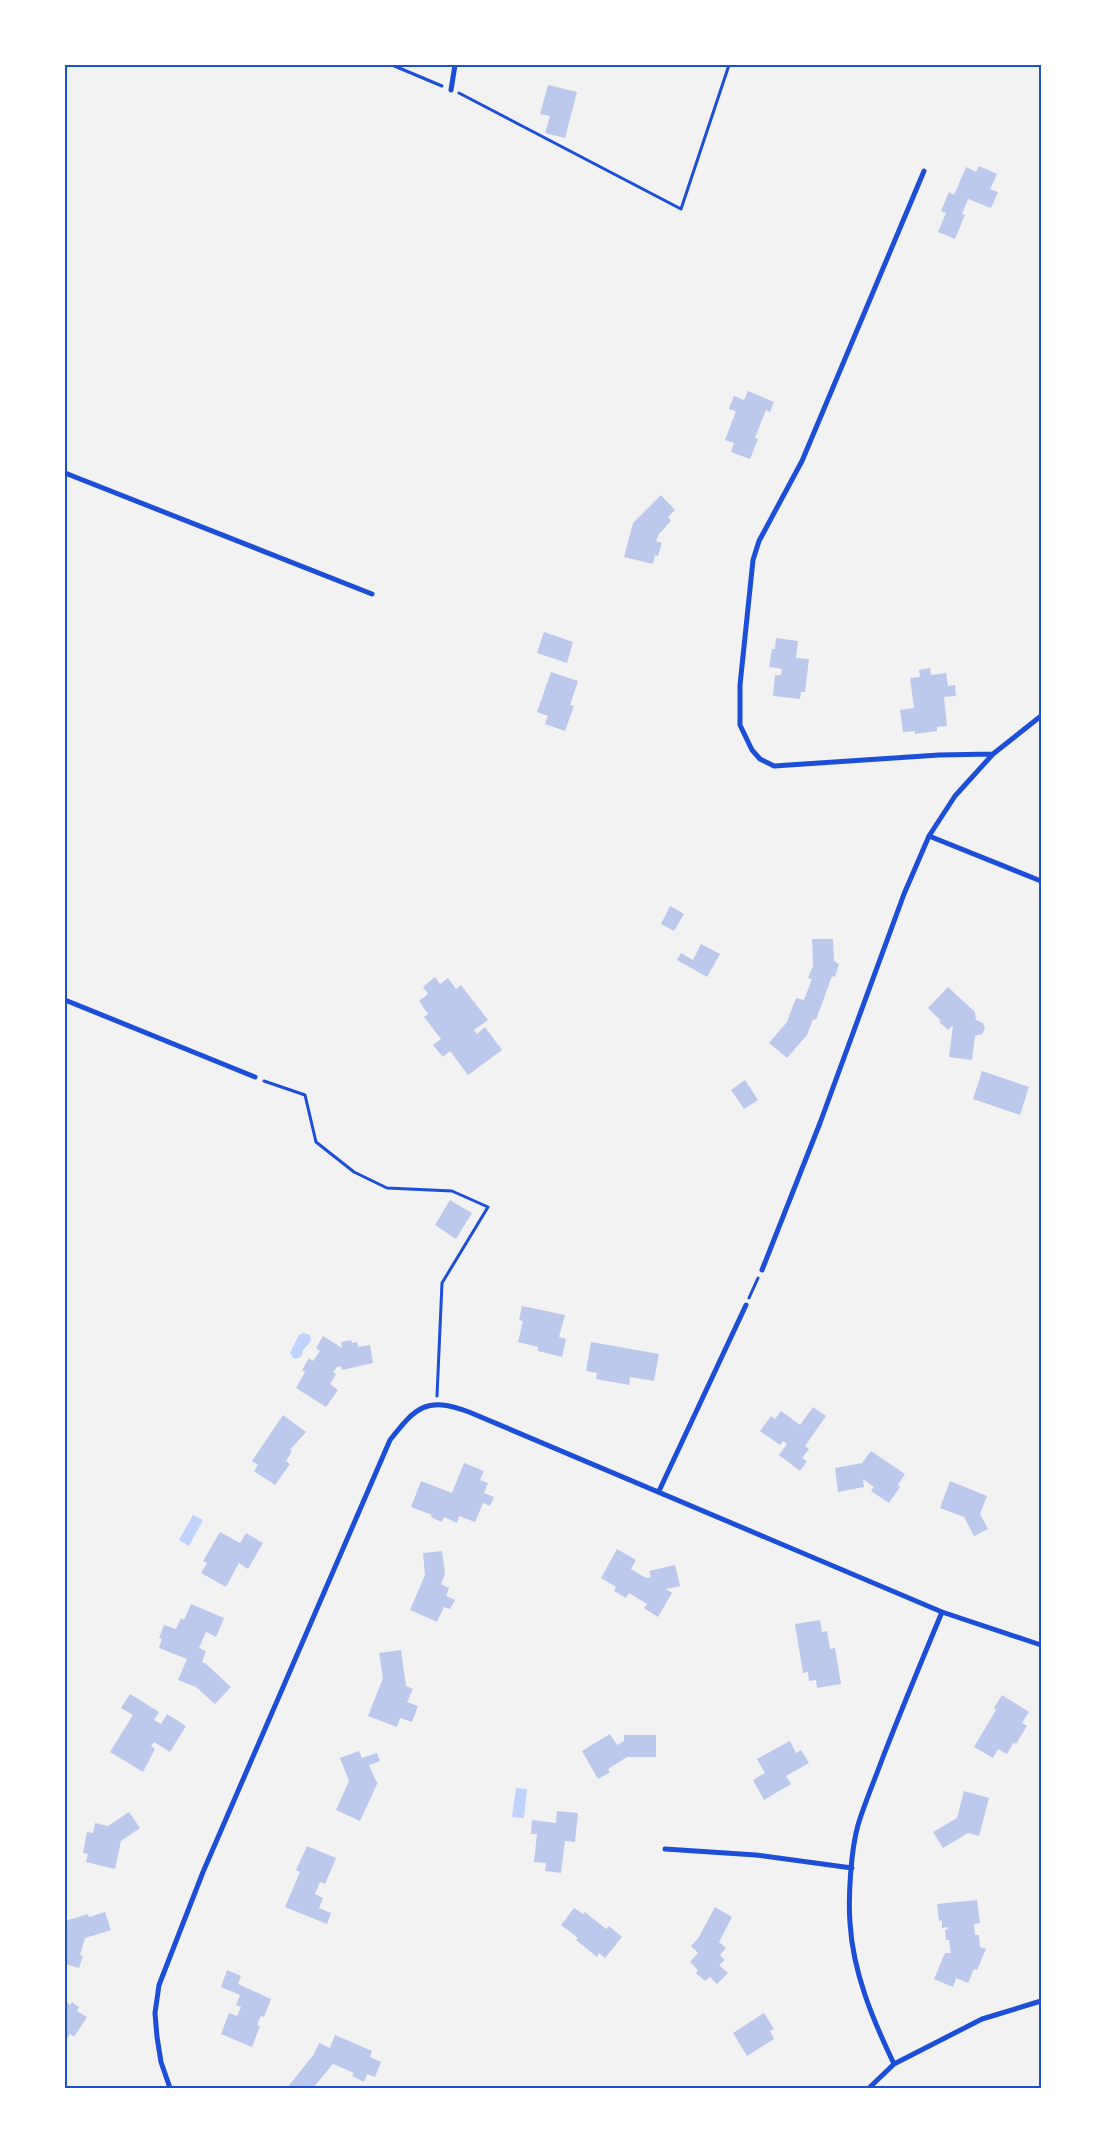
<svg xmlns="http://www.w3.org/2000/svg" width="1106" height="2153" font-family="'Work Sans',sans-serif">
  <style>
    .water { fill: #bfd3fe }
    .building { fill: #bdc9ec }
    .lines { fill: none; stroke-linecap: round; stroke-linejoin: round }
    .path { stroke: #1d4ed8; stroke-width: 3 }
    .minor { stroke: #1d4ed8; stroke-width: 5 }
    .neatline { fill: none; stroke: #1d4ed8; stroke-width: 2 }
  </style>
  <rect width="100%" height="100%" fill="#f2f2f2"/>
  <!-- water -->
  <path class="water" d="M303 1333 310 1335 311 1341 303 1350 301 1357 294 1359 290 1353 299 1335Z
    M193 1515 203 1520 189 1546 179 1540Z
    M516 1788 527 1789 524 1818 512 1817Z"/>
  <!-- building -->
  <path class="building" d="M548 85 577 92 565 138 545 133 550 116 540 114Z
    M979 166 997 174 990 189 998 192 991 208 968 199 962 214 965 215 955 239 938 232 946 213 941 211 949 192 954 195 966 167 976 172Z
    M748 391 774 402 770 412 766 410 755 438 758 439 750 459 731 452 734 443 725 440 736 411 729 409 734 396 744 400Z
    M661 495 675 510 668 517 671 521 659 534 656 541 662 543 658 556 655 555 653 564 624 557 633 523Z
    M544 632 573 642 567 663 537 653Z
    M776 638 798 641 796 658 809 659 805 692H801L800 699 773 696 775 675H781L782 669 769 667 772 649H775Z
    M930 668 931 675 946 673 948 686 955 685 956 696 944 697 947 726 937 727V731L915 734V731L903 732 900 710 914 708 910 678 920 677 919 670Z
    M551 672 578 681 570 705 574 706 565 731 545 724 548 716 537 712Z
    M670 906 684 914 674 931 661 924Z
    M812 939H833L834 961 839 964 835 977 832 976 816 1020 813 1019 807 1035 787 1058 769 1043 787 1022 796 998 804 1000 812 979 808 978 813 966Z
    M701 944 720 954 707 977 677 960 681 953 693 960Z
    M435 977 440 984 448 978 456 989 461 985 488 1020 474 1030 477 1034 485 1027 502 1050 468 1075 450 1051 443 1057 433 1045 441 1039 424 1017 428 1014 419 1001 428 994 423 987Z
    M948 987 975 1012 976 1020 983 1023 985 1029 982 1034 975 1036 972 1060 949 1057 953 1025 948 1030 939 1022 941 1021 928 1008Z
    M982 1071 1029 1087 1020 1115 973 1099Z
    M745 1080 758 1100 744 1109 731 1090Z
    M450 1200 472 1213 456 1239 435 1225Z
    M522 1306 565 1315 559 1337 566 1339 562 1357 538 1351V1347L518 1342 523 1321 519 1320Z
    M323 1336 342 1348 341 1342 351 1340 352 1343 357 1342 358 1347 370 1345 373 1363 342 1370 341 1366 337 1367 333 1372 336 1374 330 1384 338 1390 326 1407 296 1388 305 1372 302 1370 309 1358 313 1361 320 1351 316 1348Z
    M591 1342 659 1354 654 1381 630 1377 629 1385 596 1379 597 1373 586 1371Z
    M813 1407 826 1416 805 1446 809 1449 802 1458 807 1461 800 1471 779 1455 787 1444 783 1441 780 1445 760 1431 771 1416 775 1419 781 1411 800 1425Z
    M283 1415 306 1432 290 1450 292 1451 286 1461 290 1464 275 1485 254 1471 258 1465 252 1461Z
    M871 1451 905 1474 898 1485 900 1487 889 1503 871 1491 874 1487 863 1479 864 1487 838 1492 835 1468 862 1463Z
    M464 1463 484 1471 480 1480 488 1483 484 1493 494 1497 490 1506 483 1503 475 1522 459 1516 457 1523 444 1517 442 1522 431 1517 432 1515 411 1507 421 1481 452 1493Z
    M950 1481 987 1496 980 1514 988 1529 974 1536 964 1517 940 1508Z
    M220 1532 240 1543 246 1533 263 1543 248 1569 239 1563 226 1587 201 1573 207 1563 203 1561Z
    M617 1549 636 1560 631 1569 646 1578 651 1577 649 1571 675 1565 680 1586 666 1589 672 1593 658 1617 644 1608 647 1604 629 1593 626 1598 614 1591 616 1587 601 1578Z
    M442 1551 445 1574 441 1584 449 1588 446 1596 455 1600 450 1609 444 1607 437 1622 410 1610 425 1575 423 1553Z
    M191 1604 224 1618 216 1637 206 1632 199 1648 206 1651 202 1662 206 1664 231 1687 215 1704 196 1687 178 1680 187 1659 159 1648 162 1639 159 1638 164 1625 176 1629 181 1618 184 1620Z
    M820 1620 822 1632 827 1631 830 1649 835 1648 841 1684 817 1688 816 1680 809 1681 808 1672 803 1673 795 1624Z
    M401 1650 406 1686 413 1689 407 1702 418 1706 412 1722 400 1718 397 1727 368 1716 383 1678 379 1653Z
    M130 1694 159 1712 154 1720 161 1724 167 1714 186 1726 170 1752 154 1742 151 1746 155 1749 143 1772 110 1752 133 1715 121 1708Z
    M1002 1695 1029 1712 1022 1723 1027 1726 1016 1744 1014 1742 1007 1754 998 1749 993 1758 974 1747 996 1710 994 1708Z
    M610 1734 617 1745 624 1741V1735H656V1757H627L608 1769 610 1772 598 1779 582 1751Z
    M790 1741 796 1753 801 1750 809 1763 786 1776 791 1784 764 1800 753 1780 765 1773 757 1759Z
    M359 1751 362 1758 377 1753 380 1761 369 1765 376 1781 378 1782 360 1821 336 1810 349 1781 340 1758Z
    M964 1791 989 1798 979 1836 968 1833 943 1848 933 1832 957 1818Z
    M557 1811 578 1813 575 1842 565 1841 561 1873 545 1871 546 1863 534 1862 537 1834H531L532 1820 556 1823Z
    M129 1812 140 1828 121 1841 115 1869 86 1862 88 1854 83 1853 87 1832 93 1833 95 1823 108 1826Z
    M307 1846 336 1858 325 1884 320 1882 315 1894 323 1898 319 1908 331 1913 327 1924 285 1907 300 1872 296 1870Z
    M977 1900 980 1923 974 1924 975 1935H979L980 1947 986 1949 977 1970 974 1969 968 1983 956 1978 953 1987 934 1979 945 1953H951L949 1940H946L945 1930 948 1929V1927L942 1928V1920L939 1921 937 1904Z
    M715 1907 732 1917 719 1942 726 1948 720 1955 725 1960 719 1965 728 1973 717 1984 710 1977 705 1981 696 1973 698 1970 690 1962 698 1953 691 1946 699 1937Z
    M574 1908 583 1914 585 1912 606 1929 609 1926 622 1937 605 1958 599 1953 597 1957 576 1940 578 1938 561 1925Z
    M105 1912 111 1930 85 1938 80 1955 83 1956 79 1968 65 1964V1921L88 1914 89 1917Z
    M227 1970 241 1976 238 1984 271 1999 264 2017 261 2016 257 2025 260 2026 252 2047 221 2034 229 2013 237 2016 241 2007 236 2005 240 1995 221 1987Z
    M65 2001 70 2005 72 2002 79 2007 77 2011 87 2017 74 2037 70 2034 65 2042Z
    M764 2013 774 2029 770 2031 774 2039 747 2056 733 2033Z
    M335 2035 372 2051 370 2057 381 2062 375 2077 367 2074 364 2082 352 2076 354 2073 333 2064 313 2088H287L314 2054 319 2043 330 2048Z"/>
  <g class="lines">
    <!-- path -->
    <path class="path" d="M392 65 442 86
      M459 93 681 209 729 65
      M264 1081 305 1095 316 1142 354 1172 387 1188 452 1191 488 1207 442 1283 437 1396
      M749 1298 758 1278"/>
    <!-- minor -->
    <path class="minor" d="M451 90 455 65
      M924 171 802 461 759 541 753 560 740 685V725L752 750 760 759 774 766 939 755 993 754
      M65 473 372 594
      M929 836 1041 881
      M65 1000 255 1077
      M762 1270 820 1123 904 894 929 836 955 796 993 754 1041 716
      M659 1491 746 1305
      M665 1849 756 1855 852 1868
      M894 2064C873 2020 853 1973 850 1923 848 1896 851 1850 858 1825 865 1802 875 1779 883 1757 902 1708 922 1660 942 1612
      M170 2088 161 2062 157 2037 155 2013 159 1985 203 1872 390 1440C416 1407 426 1396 469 1412L942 1612 1041 1645
      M869 2088 894 2064 982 2019 1041 2001"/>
  </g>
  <!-- border -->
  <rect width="1106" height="2153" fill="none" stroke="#ffffff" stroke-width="132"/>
  <rect x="66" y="66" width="974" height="2021" class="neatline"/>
</svg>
